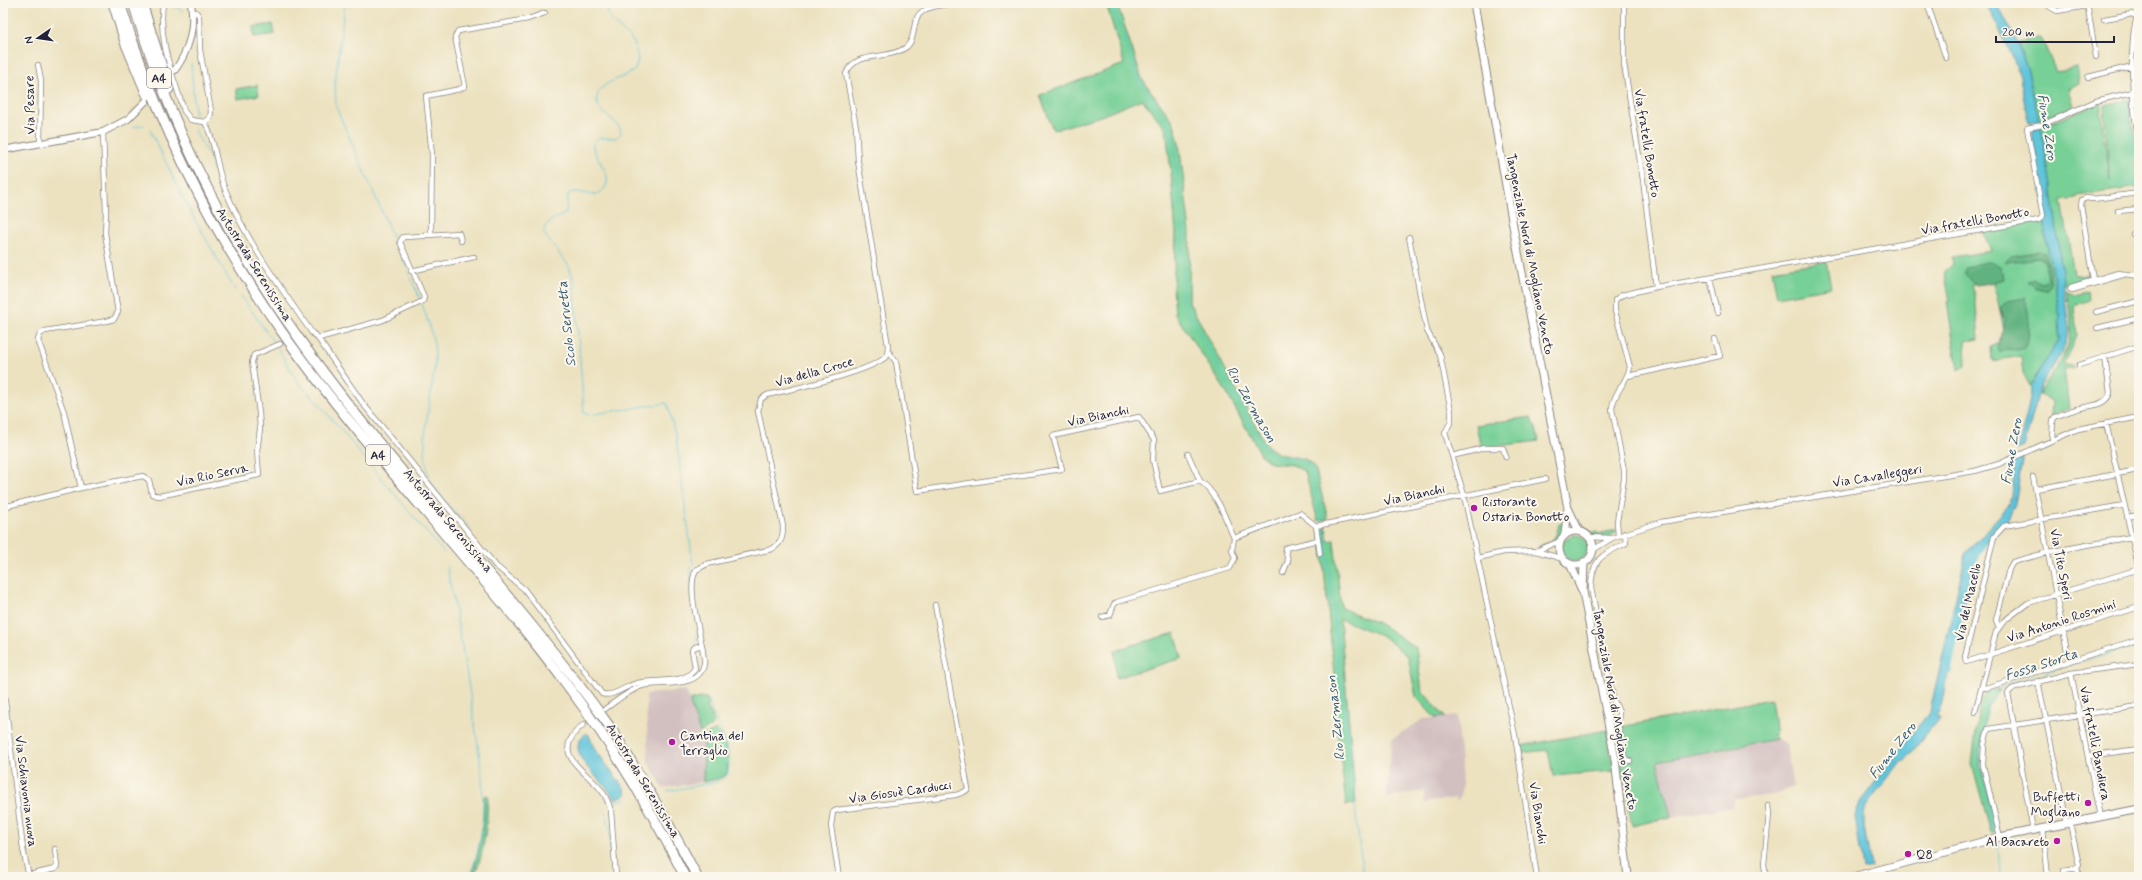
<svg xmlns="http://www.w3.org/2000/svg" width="2142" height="880" font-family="Mynerve,sans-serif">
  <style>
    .industrial { fill: #d2bfc0 }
    .green { fill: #77d096; stroke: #4c7968 }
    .forest { fill: #61b27f; stroke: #426a5d }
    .water { fill: #5ec5db; stroke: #40748b }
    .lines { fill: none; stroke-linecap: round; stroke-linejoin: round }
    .stream { stroke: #5ec5db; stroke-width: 1 }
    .river { stroke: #5ec5db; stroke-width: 7 }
    .minor-casing { stroke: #87827e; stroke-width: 6 }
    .tertiary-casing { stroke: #87827e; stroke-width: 8 }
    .secondary-casing { stroke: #87827e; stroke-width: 9 }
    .primary-casing { stroke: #87827e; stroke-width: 9 }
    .motorway-casing { stroke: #87827e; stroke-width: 11 }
    .minor { stroke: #fff; stroke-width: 4.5 }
    .tertiary { stroke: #fff; stroke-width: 6 }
    .secondary { stroke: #fff; stroke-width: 7 }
    .primary { stroke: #fff; stroke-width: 7 }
    .motorway { stroke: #fff; stroke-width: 9 }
    .poi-dot { fill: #b5179e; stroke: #fbf7ec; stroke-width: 1.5 }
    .labels { text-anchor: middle; stroke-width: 4; stroke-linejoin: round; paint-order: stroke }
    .shield { fill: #fbf7ec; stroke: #636270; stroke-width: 1 }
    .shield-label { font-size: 12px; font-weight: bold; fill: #22223b }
    .street-label { font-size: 13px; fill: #22223b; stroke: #fbf7ec }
    .poi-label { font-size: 13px; fill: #22223b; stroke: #fbf7ec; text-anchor: start }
    .water-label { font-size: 14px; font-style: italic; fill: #375b73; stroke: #fbf7ec }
  </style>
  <rect width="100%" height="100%" fill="#fbf7ec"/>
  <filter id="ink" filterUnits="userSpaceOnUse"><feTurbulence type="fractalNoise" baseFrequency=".025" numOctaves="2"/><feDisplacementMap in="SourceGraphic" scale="8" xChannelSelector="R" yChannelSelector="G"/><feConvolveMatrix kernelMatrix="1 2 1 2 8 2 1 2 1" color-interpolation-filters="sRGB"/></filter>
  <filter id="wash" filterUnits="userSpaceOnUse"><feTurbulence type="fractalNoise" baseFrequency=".012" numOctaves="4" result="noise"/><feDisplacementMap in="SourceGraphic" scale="16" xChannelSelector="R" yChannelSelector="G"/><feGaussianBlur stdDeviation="0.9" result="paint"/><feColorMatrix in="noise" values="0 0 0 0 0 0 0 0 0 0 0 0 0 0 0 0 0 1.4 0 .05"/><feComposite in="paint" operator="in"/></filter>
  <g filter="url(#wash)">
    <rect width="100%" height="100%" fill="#ece2c0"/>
    <!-- industrial -->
    <path class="industrial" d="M686 690 704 744 703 782 663 788 648 761 646 694Z
      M1458 716 1462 786 1460 798 1456 802V798L1424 803V791L1386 798 1392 739 1423 719Z
      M1776 739 1786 745 1793 787 1773 795 1735 799 1732 807 1671 817 1657 761Z"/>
    <!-- green -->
    <path class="green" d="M1106 3H1117L1142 79 1174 123 1179 143 1190 232 1189 302 1267 446 1279 454 1305 459 1315 467 1328 519 1318 521 1305 472 1293 465 1271 463 1262 456 1222 385 1175 314 1173 289 1176 235 1171 173 1166 129 1142 99 1101 116 1053 130 1040 95 1124 64Z
      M273 24 275 34 254 37 253 27Z
      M2041 37 2056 72 2077 67 2079 83 2068 89 2073 106 2039 121 2028 72 2018 43C2027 42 2032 39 2041 37Z
      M257 85 259 95 238 99 236 89Z
      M2129 100 2131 119 2139 146V187L2077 196V198L2062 200 2074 275 2089 274V277L2063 285 2053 199 2041 127 2100 102 2110 181 2104 105Z
      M2043 220 2060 316 2059 340 2030 386 2023 373 2021 356 1992 361 1991 347 2006 340 1994 282 1972 284 1975 295 1979 339 1965 341 1966 365 1958 370 1947 302 1950 301 1944 271 1953 264 1952 257 1991 251 1983 231Z
      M1826 261 1831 287 1777 297 1772 270Z
      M2066 290 2074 294 2087 291 2089 300 2074 306 2077 335 2063 365H2073L2075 368 2064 369 2069 408 2051 416 2052 401 2039 395C2044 382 2053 373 2060 361 2076 336 2071 318 2066 290Z
      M1531 417 1533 425H1535L1539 441 1481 448 1476 425Z
      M1577 521 1591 532H1597L1598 534 1616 530V532C1605 544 1584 533 1577 521Z
      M1559 523H1565C1561 539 1552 542 1538 548V546C1552 543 1557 538 1559 523Z
      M1326 526 1328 541 1334 540 1341 608 1378 623 1416 648 1422 691 1445 717 1435 718 1416 697 1408 657 1384 637 1340 619 1356 804 1346 805 1335 710 1337 706 1320 527Z
      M1562 548a13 13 0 1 1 26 0a13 13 0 1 1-26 0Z
      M1175 633 1182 658 1116 678 1115 650Z
      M1999 689 1987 708 1980 752 1981 765 1997 831 1991 833 1972 764 1978 712 1980 704 1988 691Z
      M702 698H707L708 703 706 705 712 716 713 725 700 733 690 703 691 700Z
      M1771 699 1776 734 1772 735 1776 739 1657 761 1671 817 1632 826 1615 728Z
      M716 730C727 739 729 760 727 774L717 779 703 782 704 744 702 737Z
      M1607 730 1614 771 1553 776 1548 750 1521 753 1520 746Z
      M488 795C487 825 485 850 474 877H471C480 851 484 825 484 797Z"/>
    <!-- forest -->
    <path class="forest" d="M2037 252 2045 253 2049 268 2050 285 2046 290 2036 288 2028 282 2034 279 2041 283 2047 281 2045 262 2040 258 2005 262 2011 256Z
      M1990 261 2001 267 2003 279 1991 283 1976 285 1964 273 1966 267Z
      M2025 298C2029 313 2032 333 2025 348L2018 350 2005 349 2000 353 1997 349 2004 328 2005 318 2002 317 2000 308 2007 301Z"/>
    <!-- water -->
    <path class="water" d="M1986 3H1997L2018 43 2028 72 2039 121 2028 123 2020 77 2012 55Z
      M2041 127 2053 199 2069 330 2063 351 2041 384 2024 447 2017 450C2020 439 2034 393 2030 386L2059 340 2060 316 2043 220 2046 214 2031 128Z
      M2023 454 2015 505 2005 525 1974 555 1955 635 1941 707 1936 717H1940L1904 762 1902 760 1870 801 1864 813V827L1871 867 1863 869 1855 816 1860 802 1930 711 1966 553 2009 505 2012 497 2015 457Z
      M586 733 589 735 594 748 624 788 626 795 615 799C606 781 560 754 586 733Z"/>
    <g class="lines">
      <!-- stream -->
      <path class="stream" d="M345 3 335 82 336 107 420 299
        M607 3 608 14 611 21 630 37 635 45 638 60 635 70C624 79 594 82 597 102 600 117 620 119 621 133L616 138H598L593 144C593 161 619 176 601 192 591 200 579 187 568 194L566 213C557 218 543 221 544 234L569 266 574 281 584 413 588 415 667 403 676 437 693 564 690 568 691 584
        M1111 3 1140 83 1168 124 1173 138 1183 226V303L1262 446C1280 468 1294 451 1310 468L1323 523
        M170 4 183 11
        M191 64 195 115
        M2127 114 2134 154
        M133 127 144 125
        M195 129C197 141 217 161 212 169
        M150 130 186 204 235 290
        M2136 157 2139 161
        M2121 182 2139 184
        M241 296 275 344
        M422 304C428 322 436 341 435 360 433 398 416 444 431 481 437 495 461 518 472 530
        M278 348 295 378 305 390 314 398 444 553
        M1324 526 1363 877
        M447 567C456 614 465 660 472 707 481 764 493 822 469 877
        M695 644 697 635
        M668 791 716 782 727 775C736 748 713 725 709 700
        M615 802 627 799
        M606 813 609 825 613 877
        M1995 835 1990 819 1986 790 1978 762 1985 713 1990 701 2004 685 2139 644
        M1998 842 2000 877"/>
      <!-- river -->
      <path class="river" d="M1968 579 1974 558 1983 543
        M1948 671 1965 589"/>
    </g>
  </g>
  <g filter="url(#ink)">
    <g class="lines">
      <defs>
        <path id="minor" d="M163 3C158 43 173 74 184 111L191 120 205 122C216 142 216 168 225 189 246 241 281 288 312 333L319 338 383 320 423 301 424 297 400 242 403 237 424 236 431 233 432 155 426 96 460 89 465 86 455 37 458 31 528 19 545 13
          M1927 3 1946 58
          M2044 3 2057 11 2087 6
          M2087 3 2096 57
          M193 13 196 12 199 16 200 50 211 111 210 118 205 122
          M2139 15C2128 27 2132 120 2139 137
          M2104 19 2132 14 2135 16
          M38 65 41 81 40 144
          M2088 77 2133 66
          M2133 105 2139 103
          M2118 211 2139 209
          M2133 234 2139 233
          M428 235 459 233 461 241
          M1409 237 1427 331 1440 354 1451 411V421L1445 433 1464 495 1515 735 1537 877
          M411 271 474 257
          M2126 274 2072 290 2070 289 2071 287 2118 273 2139 276
          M1710 278 1718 313
          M2093 280 2081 205 2082 200 2086 198 2093 199 2139 193
          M1656 287 2039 220 2043 216 2027 128 2042 125 2096 101 2133 92
          M2096 312 2139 301
          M2097 328 2139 318
          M317 337 364 405 496 566 524 589 602 694C613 697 623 688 634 684 652 677 684 687 695 668L692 650 695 647 702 645
          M889 352 896 362 917 491 1062 469 1053 436 1139 417 1154 440 1153 460 1160 491 1200 481C1217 492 1226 520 1234 538L1300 513 1316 526 1545 479
          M2079 365 2139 346
          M1628 376 1720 356 1715 339
          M2052 440 2053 420 2055 417C2062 414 2069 411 2077 409 2089 405 2105 407 2110 393L2105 357
          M1188 454 1200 481
          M1452 456 1484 448H1503L1506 457
          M2033 477 2069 661
          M81 488 143 476 149 480 152 494 159 496 259 475 257 451 260 429 259 413 252 362 254 355 280 344
          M2036 489 2138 470
          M2124 505 2004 526 1994 537 1965 657 1966 662 2139 607
          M3 507 81 488 64 412 38 340 40 334 45 331 107 321 114 319 118 312 105 233 106 212 103 132
          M2127 517 2139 515
          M1316 526 1320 554
          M1625 533 1626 543C1602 555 1592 558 1591 588L1608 673 1614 701 1619 712 1618 724 1625 759 1630 761
          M1618 536 1617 521 1624 479V470L1612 409C1613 393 1627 383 1630 367L1615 311V300L1622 295 1656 287 1643 180 1624 64V3
          M1588 537 1611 538
          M1560 541 1536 551 1563 559
          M1593 550 1612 538 1661 522 1975 471 1999 464 2078 429 2139 417
          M1478 558 1504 552 1536 551
          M1283 573 1288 561 1285 548 1318 540
          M1102 617 1110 615 1114 604 1117 602 1230 568 1235 558 1232 550 1234 538
          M1999 627 1996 620 2009 569 2013 562 2049 552 2131 537
          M2071 673 2100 817
          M2038 681 2067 823
          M3 685 23 849 29 877
          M1982 687 1986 688 2139 639
          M605 709C616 701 628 691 642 686 659 681 699 690 704 664 705 661 703 655 703 652 700 631 686 588 696 570L707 564 772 549C782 543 783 537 783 526L758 411 761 399 767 395C793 389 871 372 887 356L888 346 858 161 856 127 846 74C855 50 886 61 905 48 918 39 910 19 923 11 932 5 946 5 956 3
          M1975 712 1996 632 2004 621 2028 603 2139 569 2106 423
          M584 724C547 754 585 769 602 791 607 798 609 804 611 811L616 877
          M2088 756 2139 749
          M2070 823 2079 865 2077 868 2079 877
          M2043 828 2048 877
          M2033 830 2008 693 2012 689 2071 673 2139 664
          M2000 837 1983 765 1984 745 1988 729 2139 706
          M2064 873V870L2077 868
          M29 875 55 869 57 866 55 849
          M839 877 831 826 833 812 837 810 956 795 964 792 968 789 935 605
          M1766 877 1764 864 1769 814 1768 806"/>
        <path id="tertiary" d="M175 70C190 49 195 28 191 3
          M3 150 103 132 128 119 146 101"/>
        <path id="secondary" d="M1474 3 1515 237 1568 508 1579 531
          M1559 548a17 17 0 1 1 34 0a17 17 0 1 1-34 0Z
          M1565 534 1568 508
          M1584 562 1583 592 1615 759 1628 877
          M1570 564 1582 590"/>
        <path id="primary" d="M1853 877 2000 837 2139 809"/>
        <path id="motorway" d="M113 3 125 42 147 95
          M120 3C157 121 211 231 282 332 370 457 479 566 570 689 614 748 652 811 685 877
          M133 3C169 122 225 235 298 337 394 473 513 591 610 727 621 743 630 760 640 776 660 810 680 842 697 877
          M142 3 169 89"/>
      </defs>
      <!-- minor casing -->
      <use href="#minor" class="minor-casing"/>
      <!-- tertiary casing -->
      <use href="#tertiary" class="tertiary-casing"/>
      <!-- secondary casing -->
      <use href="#secondary" class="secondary-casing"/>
      <!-- primary casing -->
      <use href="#primary" class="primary-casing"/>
      <!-- motorway casing -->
      <use href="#motorway" class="motorway-casing"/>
      <!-- minor -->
      <use href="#minor" class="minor"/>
      <!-- tertiary -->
      <use href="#tertiary" class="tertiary"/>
      <!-- secondary -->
      <use href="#secondary" class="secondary"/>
      <!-- primary -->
      <use href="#primary" class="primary"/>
      <!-- motorway -->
      <use href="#motorway" class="motorway"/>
    </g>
  </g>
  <!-- markers -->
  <g class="poi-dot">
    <circle cx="1474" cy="508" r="4"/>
    <circle cx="672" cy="742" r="4"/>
    <circle cx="2088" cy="803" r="4"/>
    <circle cx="2057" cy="841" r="4"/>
    <circle cx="1908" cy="854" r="4"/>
  </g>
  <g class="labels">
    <!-- shield labels -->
    <g class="shield">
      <rect x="147" y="68" width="24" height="20" rx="3"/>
      <rect x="366" y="445" width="24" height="20" rx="3"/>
    </g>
    <g class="shield-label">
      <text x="159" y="82">A4</text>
      <text x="378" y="459">A4</text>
    </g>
    <!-- street labels -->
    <g class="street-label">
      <text transform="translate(29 105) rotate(-91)" y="5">Via Pesare</text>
      <text transform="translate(1648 143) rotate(81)" y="5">Via fratelli Bonotto</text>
      <text transform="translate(1975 220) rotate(-10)" y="5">Via fratelli Bonotto</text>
      <text transform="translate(1531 254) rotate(79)" y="5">Tangenziale Nord di Mogliano Veneto</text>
      <text transform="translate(255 264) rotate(58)" y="5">Autostrada Serenissima</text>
      <text transform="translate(814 371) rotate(-16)" y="5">Via della Croce</text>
      <text transform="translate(1098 415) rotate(-12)" y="5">Via Bianchi</text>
      <text transform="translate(212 474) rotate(-12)" y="5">Via Rio Serva</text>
      <text transform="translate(1877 475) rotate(-9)" y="5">Via Cavalleggeri</text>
      <text transform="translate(1414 494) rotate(-12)" y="5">Via Bianchi</text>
      <text transform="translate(449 520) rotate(50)" y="5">Autostrada Serenissima</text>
      <text transform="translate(2062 564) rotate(79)" y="5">Via Tito Speri</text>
      <text transform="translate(1967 602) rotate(-77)" y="5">Via del Macello</text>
      <text transform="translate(2061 620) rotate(-18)" y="5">Via Antonio Rosmini</text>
      <text transform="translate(1616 709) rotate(80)" y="5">Tangenziale Nord di Mogliano Veneto</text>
      <text transform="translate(2096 743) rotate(79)" y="5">Via fratelli Bandiera</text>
      <text transform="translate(644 780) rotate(59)" y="5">Autostrada Serenissima</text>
      <text transform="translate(27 791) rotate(83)" y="5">Via Schiavonia nuova</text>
      <text transform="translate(900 791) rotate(-8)" y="5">Via Giosuè Carducci</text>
      <text transform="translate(1539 813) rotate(81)" y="5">Via Bianchi</text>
    </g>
    <!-- poi labels -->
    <g class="poi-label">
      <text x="1482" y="506">Ristorante<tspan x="1482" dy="15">Ostaria Bonotto</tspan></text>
      <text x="680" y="740">Cantina del<tspan x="680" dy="15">Terraglio</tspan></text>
      <text x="2080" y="801" text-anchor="end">Buffetti<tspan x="2080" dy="15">Mogliano</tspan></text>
      <text x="2049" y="846" text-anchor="end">Al Bacareto</text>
      <text x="1916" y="859">Q8</text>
    </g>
    <!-- water labels -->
    <g class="water-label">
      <text transform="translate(2048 127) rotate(81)" y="5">Fiume Zero</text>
      <text transform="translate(566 324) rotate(-96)" y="5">Scolo Servetta</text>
      <text transform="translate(1252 404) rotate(60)" y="5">Rio Zermason</text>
      <text transform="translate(2011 451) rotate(-80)" y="5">Fiume Zero</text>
      <text transform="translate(2041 664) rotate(-18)" y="5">Fossa Storta</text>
      <text transform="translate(1335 718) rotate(-96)" y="5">Rio Zermason</text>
      <text transform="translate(1892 750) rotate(-52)" y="5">Fiume Zero</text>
    </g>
  </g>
  <!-- margin -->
  <rect width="2142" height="880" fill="none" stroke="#fbf7ec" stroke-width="16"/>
  <!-- north arrow -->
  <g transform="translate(38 38) rotate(257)" stroke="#fbf7ec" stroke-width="3" paint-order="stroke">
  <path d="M0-3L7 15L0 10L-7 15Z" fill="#22223b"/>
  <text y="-6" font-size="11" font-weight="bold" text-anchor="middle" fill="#22223b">N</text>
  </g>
  <!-- scale -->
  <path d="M1996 36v6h118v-6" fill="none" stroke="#22223b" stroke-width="2"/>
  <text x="2002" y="36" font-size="12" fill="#22223b" stroke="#fbf7ec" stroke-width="3" paint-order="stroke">200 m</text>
</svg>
